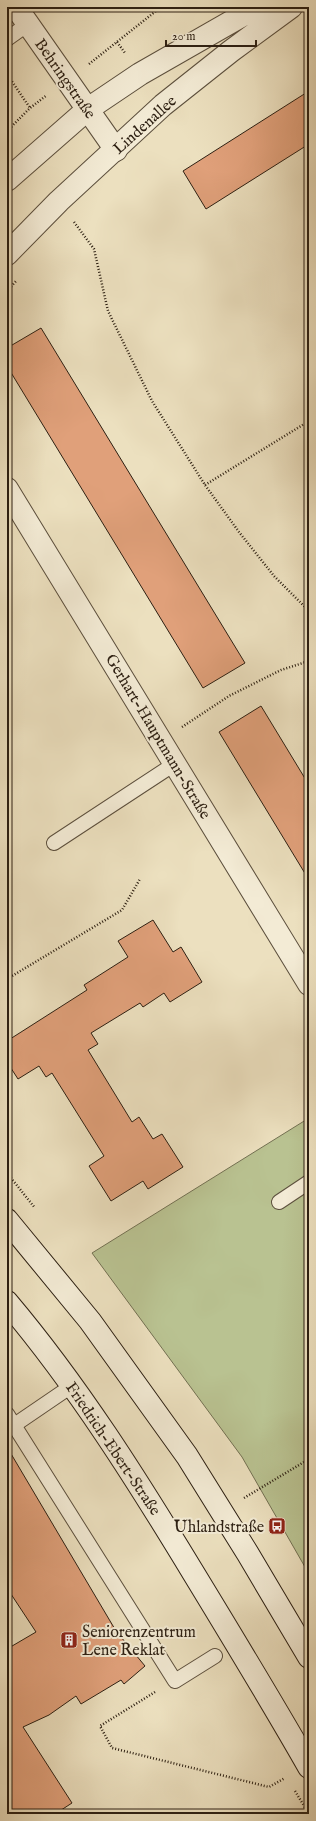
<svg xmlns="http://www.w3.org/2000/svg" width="316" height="1821" font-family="'IM FELL English',serif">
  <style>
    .green { fill: #b9c291; stroke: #727052 }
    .building { fill: #e0a07a; stroke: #2c1f12 }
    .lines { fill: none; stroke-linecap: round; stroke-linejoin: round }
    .service-casing { stroke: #5c4f3d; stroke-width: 16 }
    .minor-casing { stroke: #5c4f3d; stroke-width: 24 }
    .tertiary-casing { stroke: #5c4f3d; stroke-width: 24 }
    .secondary-casing { stroke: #2c1f12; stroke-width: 24 }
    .path { stroke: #2c1f12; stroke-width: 2.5; stroke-dasharray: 1 2; stroke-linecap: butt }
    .service { stroke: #f3ebd5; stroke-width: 14 }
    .minor { stroke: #f3ebd5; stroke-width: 22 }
    .tertiary { stroke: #f3ebd5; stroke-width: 22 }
    .secondary { stroke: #f3ebd5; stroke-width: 22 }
    .labels { text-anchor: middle; stroke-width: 4; stroke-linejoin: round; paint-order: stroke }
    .street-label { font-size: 16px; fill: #2c1f12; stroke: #f3ebd5 }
    .poi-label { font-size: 16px; fill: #2c1f12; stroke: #f3ebd5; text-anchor: end }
  </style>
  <rect width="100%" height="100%" fill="#ece0bf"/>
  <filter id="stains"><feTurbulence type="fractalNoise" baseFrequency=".005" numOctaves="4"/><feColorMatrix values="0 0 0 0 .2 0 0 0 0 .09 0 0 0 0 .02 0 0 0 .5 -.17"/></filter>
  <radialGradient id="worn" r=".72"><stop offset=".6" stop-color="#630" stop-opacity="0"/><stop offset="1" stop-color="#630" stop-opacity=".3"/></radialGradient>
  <!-- green -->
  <path class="green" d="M309 1118V1574L242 1457 92 1253Z"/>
  <!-- building -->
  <path class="building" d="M309 91V144L206 209 183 171Z
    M41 328 245 663 203 688 7 366V348Z
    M261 706 309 785V880L219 732Z
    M153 920 173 952 181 947 202 982 170 1002 164 993 143 1007 140 1003 91 1033 98 1044 88 1050 132 1122 139 1117 153 1139 162 1134 183 1167 148 1189 143 1181 111 1201 89 1166 104 1156 52 1073 46 1077 39 1066 18 1079 7 1062V1041L87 990 84 985 128 957 118 941Z
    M7 1447 116 1631 145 1666 124 1684 121 1680 81 1704 76 1696 49 1715 23 1727 72 1803 55 1814H7V1649L36 1632 7 1588Z"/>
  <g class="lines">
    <defs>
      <path id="service" d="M7 39 28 24
        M54 843 176 763
        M279 1202 309 1182
        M7 1414 175 1681 215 1656
        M7 1430 73 1385"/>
      <path id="minor" d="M16 7 116 150
        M7 489 309 984"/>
      <path id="tertiary" d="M7 180 88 109 140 74 257 7
        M7 254 59 201 163 105 231 51 291 7"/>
      <path id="secondary" d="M7 1220 90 1321 187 1456 248 1554 309 1657
        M7 1302C78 1386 137 1480 194 1574 233 1638 272 1702 309 1767"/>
    </defs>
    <!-- service casing -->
    <use href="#service" class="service-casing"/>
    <!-- minor casing -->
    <use href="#minor" class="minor-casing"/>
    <!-- tertiary casing -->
    <use href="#tertiary" class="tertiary-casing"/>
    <!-- secondary casing -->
    <use href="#secondary" class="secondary-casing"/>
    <!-- path -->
    <path class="path" d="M117 42 125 53
      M89 64 161 7
      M7 74 30 108
      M7 131 30 108 47 95
      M74 222 94 249 108 311 152 401 205 485 239 532 274 576 309 611
      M7 291 17 280
      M205 485 309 421
      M182 727 229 696 281 670 309 661
      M7 979 122 910 140 879
      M7 1173 35 1208
      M244 1498 309 1459
      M155 1692 100 1726 112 1748 269 1787 285 1778
      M295 1791 309 1814"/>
    <!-- service -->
    <use href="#service" class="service"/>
    <!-- minor -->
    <use href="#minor" class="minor"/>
    <!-- tertiary -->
    <use href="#tertiary" class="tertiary"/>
    <!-- secondary -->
    <use href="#secondary" class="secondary"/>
  </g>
  <!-- icons -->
  <defs>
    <symbol id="bus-square" viewBox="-11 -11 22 22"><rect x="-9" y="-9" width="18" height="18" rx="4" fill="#8f2418" stroke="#f3ebd5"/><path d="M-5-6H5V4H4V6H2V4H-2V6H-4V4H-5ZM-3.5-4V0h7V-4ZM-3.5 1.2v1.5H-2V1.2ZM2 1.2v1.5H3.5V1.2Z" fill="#fff"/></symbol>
    <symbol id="building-square" viewBox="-11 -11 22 22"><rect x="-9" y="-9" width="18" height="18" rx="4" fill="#8f2418" stroke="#f3ebd5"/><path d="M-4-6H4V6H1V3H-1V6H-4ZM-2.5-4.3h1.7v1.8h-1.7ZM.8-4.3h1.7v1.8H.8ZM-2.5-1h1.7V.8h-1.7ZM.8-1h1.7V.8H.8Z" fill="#fff"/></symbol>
  </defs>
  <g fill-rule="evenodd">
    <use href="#bus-square" x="267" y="1516" width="20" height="20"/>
    <use href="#building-square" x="59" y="1630" width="20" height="20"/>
  </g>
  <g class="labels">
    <!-- street labels -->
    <g class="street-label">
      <text transform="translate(66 78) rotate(55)" y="6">Behringstraße</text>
      <text transform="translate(144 124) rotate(-42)" y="6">Lindenallee</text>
      <text transform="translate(159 736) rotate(59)" y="6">Gerhart-Hauptmann-Straße</text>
      <text transform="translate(114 1448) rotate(56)" y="6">Friedrich-Ebert-Straße</text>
    </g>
    <!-- poi labels -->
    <g class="poi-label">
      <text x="264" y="1532">Uhlandstraße</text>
      <text x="82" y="1637" text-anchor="start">Seniorenzentrum<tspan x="82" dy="18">Lene Reklat</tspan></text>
    </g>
  </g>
  <!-- margin -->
  <rect width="316" height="1821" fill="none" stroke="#ece0bf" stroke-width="24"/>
  <rect x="8" y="8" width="300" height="1805" fill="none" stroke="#2c1f12" stroke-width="2"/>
  <rect x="12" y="12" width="292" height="1797" fill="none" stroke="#2c1f12"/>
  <!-- scale -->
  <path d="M166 40v6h90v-6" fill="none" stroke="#2c1f12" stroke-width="2"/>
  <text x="172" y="40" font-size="12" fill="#2c1f12" stroke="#f3ebd5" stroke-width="3" paint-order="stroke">20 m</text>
  <rect width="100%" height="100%" filter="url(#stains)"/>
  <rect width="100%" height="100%" fill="url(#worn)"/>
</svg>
